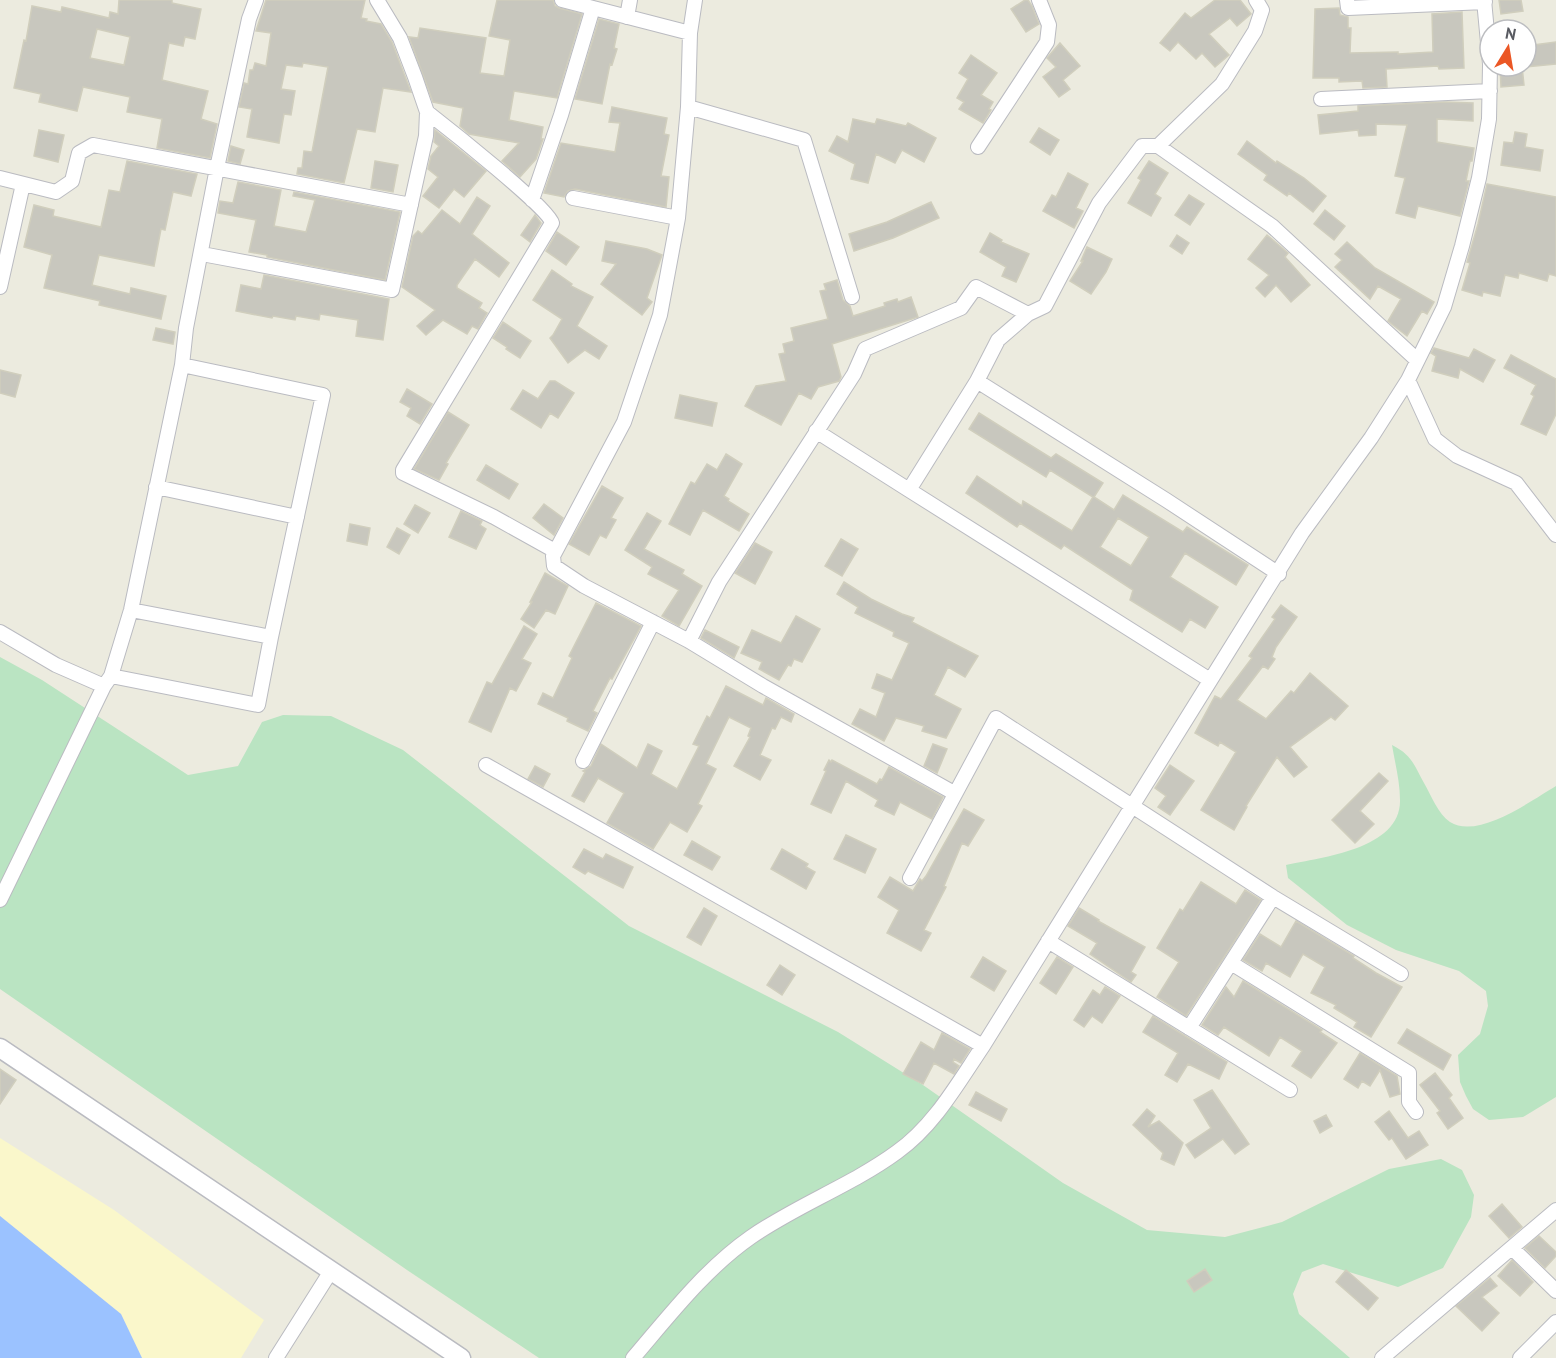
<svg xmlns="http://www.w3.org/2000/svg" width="1556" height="1358" font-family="'PT Sans',sans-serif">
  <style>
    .green { fill: #bae4c2 }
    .sand { fill: #faf7cb }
    .water { fill: #9bc2ff }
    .building { fill: #c8c7be; stroke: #d0cebd; stroke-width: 1.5; fill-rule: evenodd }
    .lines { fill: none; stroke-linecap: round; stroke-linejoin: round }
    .minor-casing { stroke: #babbc1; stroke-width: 16 }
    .tertiary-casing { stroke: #babbc1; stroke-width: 21 }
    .minor { stroke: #fff; stroke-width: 14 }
    .tertiary { stroke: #fff; stroke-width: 18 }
  </style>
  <rect width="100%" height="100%" fill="#ecebdf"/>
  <!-- green -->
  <path class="green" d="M0 657 42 680 188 775 238 766 262 722 283 715 331 716 403 750 629 926 838 1032 923 1085 1063 1183 1147 1230 1225 1237 1282 1222 1389 1169 1441 1159 1462 1170 1474 1195 1471 1217 1443 1268 1398 1287 1323 1264 1302 1272 1293 1294 1299 1314 1350 1358H539L407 1270 0 989Z
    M1392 745C1412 755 1414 765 1424 783 1431 795 1438 814 1450 822 1478 840 1532 800 1556 786V1097L1523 1117 1489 1120 1473 1109 1466 1096 1460 1082 1458 1055 1480 1034 1488 1006 1486 991 1459 971 1396 950 1347 925 1288 878 1286 865C1322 857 1401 849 1400 800 1400 782 1395 763 1392 745Z"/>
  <!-- sand -->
  <path class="sand" d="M0 1138 114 1210 264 1320 241 1358H142L121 1314 0 1216Z"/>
  <!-- water -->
  <path class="water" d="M0 1216 121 1314 142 1358H0Z"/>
  <!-- building -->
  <path class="building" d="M119 0H172V3L201 9 195 39 185 37 183 46 169 43 162 80 208 91 201 119 217 124 210 158 157 148 162 119 127 112 130 97 83 87 77 111 39 102 41 94 14 88 24 40 26 41 32 6 61 12 62 7 109 18 110 12 118 14ZM97 29 130 37 124 65 90 58Z
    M266 0H365L361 18 367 19 366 21 381 24 392 42 411 92 383 88 375 132 357 129 344 183 297 174 298 168H302L304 151 312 152 328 67 303 63 302 67 286 65 281 89 295 91 291 115 284 114 279 143 247 137 252 109 239 107 244 83 248 84 250 70H253L255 63 266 66 271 33 256 31Z
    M497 0H553L555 6 559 8 582 14 557 98 514 91 509 120 543 127 541 139H543L536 159 520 177 502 161 519 143 469 134 460 126 463 108 433 102 409 37 418 38 420 28 486 38 480 73 504 76 510 40 489 36Z
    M1025 0H1028L1032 6 1039 24 1026 32 1011 9Z
    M1215 0H1240L1251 14 1237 26 1230 18 1209 34 1229 55 1215 67 1202 53 1196 59 1178 42 1170 51 1160 43 1185 13 1191 18Z
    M1499 0H1521L1523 11 1501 14Z
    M1339 8 1340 15 1348 17V28H1351L1350 53 1398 52V54L1433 52 1432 14 1462 12 1464 68 1439 69 1438 66 1386 69 1387 87 1363 88 1362 81 1339 82V78H1313L1315 9Z
    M599 19 619 24 614 48 617 49 612 65 610 64 602 104 575 99Z
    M1556 42V64L1526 67V46Z
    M1060 43 1080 66 1063 80 1070 89 1059 97 1043 77 1056 67 1047 58Z
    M971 55 997 73 981 95 993 102 989 109 991 110 983 123 959 109 964 102 957 98 968 79 959 73Z
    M1500 66H1522L1524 85 1501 87Z
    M1445 102 1473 103V121L1437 119V142L1474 148 1472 161H1470L1466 181H1469L1460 216 1418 206 1415 218 1396 213 1405 178 1395 176 1407 125 1376 124V135L1359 136 1358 130 1320 134 1318 115 1358 111V106Z
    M612 107 667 118 664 134 669 135 661 176 669 177 666 207 575 189 568 191 564 197 544 193 561 143 615 152 620 123 609 122Z
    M853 119 875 124 877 119 906 126 908 123 936 138 924 162 902 150 895 163 876 154 868 183 851 179 855 164 829 151 837 136 848 142Z
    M1039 128 1059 140 1050 155 1030 142Z
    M39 130 64 135 58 162 34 156Z
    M435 130 486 171 464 197 454 189 439 208 423 196 438 177 428 169 431 156 439 146 434 142Z
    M1515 132 1527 134 1525 147 1543 150 1540 171 1501 165 1504 142 1513 143Z
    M1247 141 1276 163 1277 161 1304 178 1326 196 1313 212 1289 193 1287 196 1264 180 1267 175 1238 154Z
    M231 146 244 150 240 164 228 161Z
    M127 161 197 174 191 196 173 192 165 230 161 229 154 266 99 255 92 285 130 294 131 288 166 296 161 319 99 305 100 301 44 288 52 255 24 247 34 205 54 210 53 216 101 227 109 190 120 192Z
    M375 161 398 165 393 192 371 188Z
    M1149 161 1168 173 1155 194 1161 198 1151 216 1128 203 1141 180 1138 178Z
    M1068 173 1088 184 1076 208 1083 211 1074 228 1043 211 1052 195 1056 197Z
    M238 182 281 190 274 226 306 232 315 200 293 196 294 192 400 212 385 280 267 257V255L249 252 256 220 218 213 220 201 233 203Z
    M1487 184 1556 197V276L1549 274 1547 281 1519 273 1518 278 1505 275 1500 296 1483 292 1482 296 1462 290 1470 263 1467 262 1478 224Z
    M1189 195 1204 204 1190 225 1175 215Z
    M477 197 490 206 472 234 509 263 499 277 475 259 457 285V288L482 303 479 308 487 313 478 329 472 326 467 334 443 320 426 335 417 326 435 310 402 287 413 236 418 231 422 234 442 210 460 224Z
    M931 202 939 218 893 238 854 251 849 234 887 222Z
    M1325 210 1345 226 1334 240 1314 224Z
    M535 215 541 223 530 242 521 235Z
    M557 232 579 247 566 265 546 251Z
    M990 233 1002 240 1001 242 1029 254 1016 282 1002 276 1006 267 980 252Z
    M1177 235 1189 243 1182 254 1170 246Z
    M1267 235 1288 253 1285 257 1310 285 1291 302 1276 285 1265 297 1256 288 1269 275 1248 259Z
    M606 241 647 249 662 255 647 298 652 302 642 315 601 284 616 264 602 261Z
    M1347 242 1375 268 1434 302 1427 314 1422 311 1407 336 1388 321 1401 299 1378 286 1370 299 1335 267 1342 260 1335 254Z
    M1087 247 1112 259 1106 272 1091 294 1070 281 1083 261H1081Z
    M552 270 572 284 571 286 593 297 577 326 607 346 599 359 585 350 568 363 550 338 553 335 562 319 533 300Z
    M264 275 389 299 383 340 356 336 358 320 320 314 319 320 296 316 295 320 273 316 272 318 236 311 241 285 261 289Z
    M837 280 843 300 850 306 853 316 885 306 884 303 897 299 898 302 911 297 918 317 832 344 841 377 839 381 818 387 811 399 799 393 781 425 745 406 756 386 786 381 779 354 785 353 783 344 794 341 791 328 828 319 820 291 826 290 824 284Z
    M503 322 531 341 520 358 506 349 507 347 493 338Z
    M156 328 175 332 173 344 153 340Z
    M1434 348 1469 358 1474 349 1495 360 1483 382 1460 369 1458 378 1432 371 1436 356 1431 353Z
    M1511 355 1556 379V414L1546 435 1521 424 1534 396 1531 394 1536 385 1504 368Z
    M0 370 21 375 15 397 0 393Z
    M550 381H555L574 393 558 418 550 413 541 428 511 409 523 390 538 399Z
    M407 389 432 404 420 424 407 416 411 408 400 402Z
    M680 395 717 403 712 426 675 418Z
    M448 412 469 425 446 463 448 464 439 480 414 469Z
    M979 413 1051 458 1056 454 1103 483 1094 497 1114 510 1123 495 1183 532 1187 527 1248 565 1236 585 1185 553 1170 577 1218 607 1205 628 1190 619 1182 632 1130 600 1133 590 1064 545 1061 549 1020 523 1017 527 966 493 977 476 1022 506 1023 501 1072 531 1093 497 1050 470 1046 477 969 429ZM1118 518 1149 537 1131 566 1100 547Z
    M726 454 742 464 724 496 729 499 728 501 749 514 739 531 703 510 690 535 669 524 691 482 695 484 707 464 717 470Z
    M486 465 518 484 509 499 477 480Z
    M602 486 623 498 611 518 616 520 606 538 600 535 589 555 569 544Z
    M544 504 563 518 554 535 533 518Z
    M415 505 430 513 418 533 404 524Z
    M461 511 482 521 480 525 486 529 476 549 449 537Z
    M647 513 661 521 644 549 684 570 682 574 702 586 679 626 662 616 679 590 648 574 652 567 625 550Z
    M350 524 370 528 367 545 347 541Z
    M397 528 410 535 399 554 387 547Z
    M841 539 858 549 842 576 825 566Z
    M755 543 772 552 755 584 735 573Z
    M545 573 568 586 555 614 546 610 534 628 521 619 532 602H530Z
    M844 582 871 599 902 614 914 618 912 622 978 656 965 677 948 667 934 695 961 709 946 738 922 731 924 726 896 718 884 741 852 724 860 709 876 717 885 693 872 688 877 674 892 680 909 643 893 636 894 632 855 613 858 607 837 594Z
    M596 603 641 626 612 679 610 678 593 711 597 713 588 731 567 721 568 718 538 704 543 693 553 698 572 658 569 656Z
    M1281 605 1297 617 1276 647 1272 657 1275 659 1268 669 1263 666 1237 700 1266 719 1291 691 1294 693 1310 673 1348 706 1335 720 1331 717 1290 747 1307 767 1294 777 1277 757 1246 806 1247 807 1234 830 1201 810 1236 752 1220 742 1218 746 1195 733 1215 696 1221 699 1252 658 1249 656 1275 619 1272 617Z
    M796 616 820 629 802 662 794 659 791 666 788 665 779 680 759 669 762 662 741 653 752 630 781 643Z
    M524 626 537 634 522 659 531 663 516 691 510 688 491 732 469 722 487 682 492 684Z
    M705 630 739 647 734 658 701 638Z
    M726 686 763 705 766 698 794 714 791 722 781 717 775 729 772 728 760 755 771 760 760 780 734 766 750 737 748 736 751 728 729 717 706 764 716 769 698 804 702 806 687 832 670 822 653 849 607 823 624 793 598 778 584 802 572 796 585 772 583 771 591 766 601 744 637 768 648 744 662 751 651 774 677 789 699 746 693 744 707 716 710 718Z
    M933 744 947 749 937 773 924 766Z
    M829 760 831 762 832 760 877 784 880 779 882 780 889 767 943 797 932 819 900 802 894 815 875 806 878 800 846 781 831 813 811 804 826 771 824 770Z
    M1170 765 1194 781 1170 815 1158 807 1166 796 1155 788Z
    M535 766 550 774 543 787 528 779Z
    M1379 773 1388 781 1360 811 1374 824 1355 843 1332 820Z
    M964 809 984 820 968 846 962 843 944 886 946 887 924 930 931 933 921 951 887 933 899 910 878 897 890 877 913 891 920 879 922 881 926 876Z
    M846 835 876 849 865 873 834 859Z
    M692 841 720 857 712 870 684 855Z
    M584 849 603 859 606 854 633 867 623 888 588 871 585 874 573 867Z
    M782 849 808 864 806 867 815 872 806 889 771 869Z
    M1201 882 1236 904 1245 890 1261 900 1186 1016 1157 997 1179 962 1157 948 1180 909 1183 911Z
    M704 908 717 916 701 945 687 937Z
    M1079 908 1099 920 1098 921 1145 947 1131 972 1136 975 1131 982 1090 954 1097 943 1068 926Z
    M1296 921 1354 956 1353 958 1376 973 1402 987 1371 1037 1354 1027 1357 1022 1334 1008 1336 1005 1311 993 1325 967 1303 954 1290 977 1266 963 1262 971 1243 960 1260 934 1281 947Z
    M983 957 1006 971 994 991 971 977Z
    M1057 957 1073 967 1056 994 1040 983Z
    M780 965 795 975 782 995 767 985Z
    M1243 981 1322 1030 1320 1032 1337 1043 1311 1078 1292 1066 1302 1051 1280 1037 1269 1056 1224 1027 1218 1035 1202 1025 1226 987 1234 997Z
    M1105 987 1120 996 1102 1023 1092 1016 1084 1027 1074 1020 1093 990 1100 995Z
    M1153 1016 1227 1062 1219 1079 1188 1064 1177 1082 1165 1075 1178 1053 1143 1032Z
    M1407 1029 1451 1055 1443 1070 1398 1043Z
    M942 1033 970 1049 961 1063 954 1059 953 1062 959 1066 954 1074 934 1063 923 1084 903 1074 921 1042 934 1050Z
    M1360 1053 1397 1076 1400 1094 1390 1097 1380 1070 1370 1086 1362 1081 1358 1088 1344 1079Z
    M0 1069 16 1080 0 1104Z
    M1435 1073 1452 1095 1449 1098 1463 1118 1448 1129 1437 1113 1440 1111 1420 1085Z
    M1212 1090 1249 1144 1235 1154 1223 1139 1195 1158 1186 1145 1211 1128 1194 1100Z
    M976 1092 1007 1109 1001 1121 969 1105Z
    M1147 1109 1155 1116 1148 1127 1159 1121 1183 1143 1174 1165 1161 1159 1163 1153 1133 1125Z
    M1389 1111 1408 1138 1419 1131 1428 1145 1406 1159 1392 1138 1389 1140 1375 1122Z
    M1326 1115 1332 1126 1320 1133 1314 1121Z
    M1502 1204 1522 1227 1509 1238 1489 1216Z
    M1539 1236 1556 1252V1256L1545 1268 1525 1248Z
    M1512 1260 1533 1282 1520 1296 1498 1276Z
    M1205 1269 1212 1280 1194 1292 1187 1281Z
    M1346 1270 1378 1298 1368 1310 1336 1282Z
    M1490 1278 1497 1286 1482 1297 1499 1313 1482 1331 1456 1306Z"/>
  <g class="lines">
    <defs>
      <path id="minor" d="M562 0 690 33
        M695 0 690 33 688 107 678 218 660 315 624 422 553 556 554 566 584 586 689 641 763 686 954 793
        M1347 0 1348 8 1485 2
        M1484 0 1490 64
        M627 17 630 0
        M1321 99 1490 91
        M688 107 804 140 852 297
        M427 112C445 126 549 208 552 223L403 470V473L494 517 555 551
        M1158 146 1222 84 1255 31 1262 10 1256 0
        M978 147 1047 42 1049 25 1039 0
        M0 178 56 192 72 181 79 153 93 145 411 205
        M573 198 678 218
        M532 200 561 115 593 8
        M202 254 392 290 426 136 427 112 415 77 400 38 377 0
        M0 287 23 184
        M1408 380 1435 439 1457 456 1516 483 1556 535
        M977 381 1166 500 1279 574
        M816 431 909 490
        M156 487 297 517
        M131 610 271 637
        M0 632 56 665 104 686
        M689 641 719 582 854 374 865 349 961 308 976 287 1028 314
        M111 676 258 705 271 637 323 395 182 365
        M1210 680 909 490 977 381 998 340 1028 314 1045 306 1099 203 1142 146H1158L1272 226 1417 360
        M583 761 653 622
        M486 765 983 1046
        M910 878 996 718 1273 897 1401 974
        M0 900 104 686 111 676 131 610 182 365 186 328 217 168 249 19 256 0
        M1048 941 1290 1090
        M1231 963 1409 1073V1102L1416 1112
        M1189 1028 1273 897
        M1512 1248 1556 1291
        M276 1358 331 1271
        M633 1358C669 1316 705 1269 751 1237 797 1205 852 1185 897 1152 934 1126 958 1083 983 1046L1302 533 1371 438 1408 380 1444 307 1462 246 1479 178 1489 119 1490 66
        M1382 1358 1556 1210
        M1520 1358 1556 1322"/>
      <path id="tertiary" d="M0 1048 461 1358"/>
    </defs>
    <!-- minor casing -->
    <use href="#minor" class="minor-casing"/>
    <!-- tertiary casing -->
    <use href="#tertiary" class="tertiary-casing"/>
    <!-- minor -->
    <use href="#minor" class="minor"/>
    <!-- tertiary -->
    <use href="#tertiary" class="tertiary"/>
  </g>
  <!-- north arrow -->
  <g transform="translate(1508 48) rotate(11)"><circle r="28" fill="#ffffff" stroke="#bcbdc0" stroke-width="1.5"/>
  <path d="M0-4.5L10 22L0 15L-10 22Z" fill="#eb5725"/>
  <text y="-9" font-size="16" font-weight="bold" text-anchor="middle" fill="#585a61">N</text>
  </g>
</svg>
